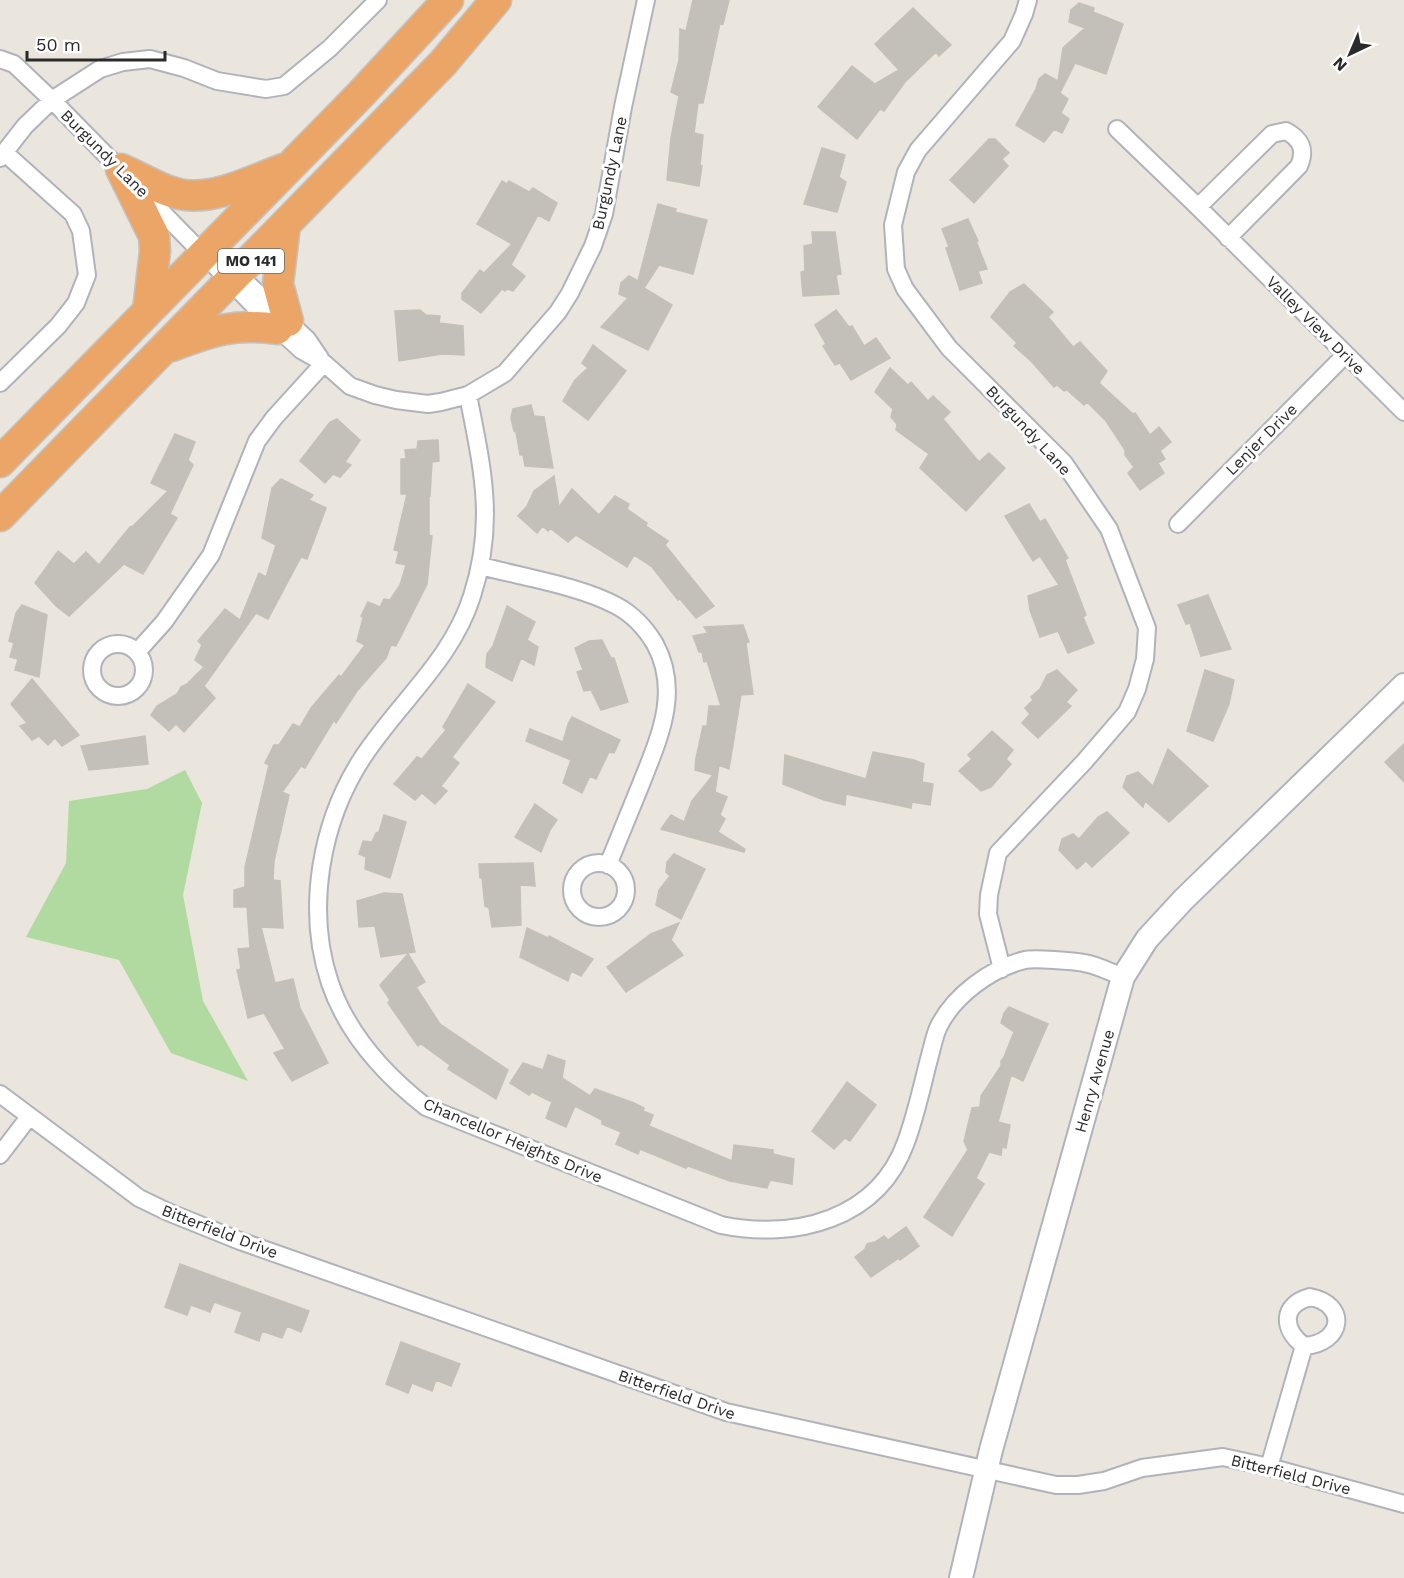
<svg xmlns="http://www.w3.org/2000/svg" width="1404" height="1578" font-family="'Work Sans',sans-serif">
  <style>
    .green { fill: #b1daa0 }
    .building { fill: #c3bfb9; stroke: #c5c1b7; stroke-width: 1.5 }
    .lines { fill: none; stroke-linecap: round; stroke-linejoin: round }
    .street-casing { stroke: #b1b3bc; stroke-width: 20 }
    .secondary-casing { stroke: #b1b3bc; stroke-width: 26 }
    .highway-casing { stroke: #c3c3c3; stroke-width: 33 }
    .street { stroke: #fff; stroke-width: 16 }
    .secondary { stroke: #fff; stroke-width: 22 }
    .highway { stroke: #eba667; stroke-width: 30 }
    .labels { text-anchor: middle; stroke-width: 6; stroke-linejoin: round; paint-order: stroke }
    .shield { fill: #fff; stroke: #6a6a6a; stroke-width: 1.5 }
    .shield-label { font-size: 15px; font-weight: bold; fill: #2a2a2a }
    .street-label { font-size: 16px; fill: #2a2a2a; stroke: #fff }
  </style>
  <rect width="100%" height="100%" fill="#eae5dd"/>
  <!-- green -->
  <path class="green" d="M185 770 202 803 183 895 203 1001 248 1081 171 1053 119 960 26 937 66 863 69 801 147 789Z"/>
  <!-- building -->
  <path class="building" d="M693 0H729L723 24 720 23 703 103H698L694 133 703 135 700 165 702 166 699 186 667 180 671 138 679 96 671 92 679 60 680 29 686 31Z
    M1079 3 1094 8 1093 12 1123 24 1106 74 1075 63 1060 93 1068 99 1061 113 1069 119 1062 133 1054 129 1044 142 1016 125 1036 89 1039 79 1045 74 1058 81 1063 48 1085 28 1069 22 1071 10Z
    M913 8 951 45 939 56 936 52 905 82 884 111 880 109 857 139 818 107 852 66 875 84 899 70 875 44Z
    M989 139H995L1009 153 1002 159 1008 166 974 203 950 180Z
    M822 148 845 155 839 177 846 182 837 212 804 204Z
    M502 181 507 184 509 181 529 192 533 188 557 203 549 221 538 215 511 265 525 276 513 291 507 289 505 291 502 289 481 313 462 299V293L480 270 484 273 512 244 477 224Z
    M658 204 676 209 675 212 707 220 693 274 659 265 644 288 672 305 648 350 601 327 628 298 619 294 621 283 629 276 638 281Z
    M968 219 978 241H976L987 269 978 271 982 283 960 290 946 248 949 247 942 229Z
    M812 232H835L841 274 836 275 839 294 803 296 801 272 805 271 804 246 813 244Z
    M1024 284 1053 312 1048 317 1073 347 1080 342 1107 371 1099 383 1133 414 1135 413 1150 435 1159 427 1171 442 1160 451 1165 459 1158 463 1164 473 1140 490 1128 473 1134 467 1125 455V450L1106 421 1087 402 1084 405 1067 390 1064 391 1057 385 1054 387 1031 361 1014 346 1017 343 991 317 1010 292Z
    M420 310 426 315 440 316 439 323 463 326 464 355 442 354 399 361 395 311Z
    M836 310 849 327 852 326 864 346 876 338 890 358 851 380 840 363 835 365 823 346 826 344 815 325Z
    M593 345 626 371 588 420 563 401 575 380 588 368 582 363Z
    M890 368 908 385 911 382 928 401 933 396 950 412 943 419 979 462 989 453 1005 468 966 511 920 468 929 454 896 430 897 424 891 417 893 409 875 392Z
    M531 405 534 416 544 417 553 468 525 466 523 455H520L516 432 514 431 511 418 513 409Z
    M337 419 360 440 345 462 351 465 340 477 333 474 325 483 300 461 330 422Z
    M175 434 195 442 188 460 193 465 170 514 177 518 143 574 124 564 69 616 56 606 35 583 58 551 74 564 86 552 99 565 130 527 133 526 168 491 151 483Z
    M438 440 439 461 432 462 430 496H429V535L432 536 427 584 396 646 391 645 386 658 357 691 336 723 334 720 305 768 301 766 282 792 289 795 274 861 273 880 280 881 283 928 261 927 275 983 293 979 300 1008 328 1063 292 1081 274 1053 285 1049 264 1013 248 1018 237 970 241 969 238 949 250 948 247 907H234V890L245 887V867L269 765 265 763 274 745H279L293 724 300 727 311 708 339 675 341 677 365 645 357 641 363 618 361 616 368 602 380 607 384 599 390 600 400 585 406 565 396 563 399 551 394 550 407 494H401V459H406L405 450 417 449 418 441Z
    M554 476 559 507 572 489 599 515 615 496 629 504 627 509 647 523 646 526 668 541 665 545 714 606 696 618 680 599 678 600 652 567 634 555 627 567 576 535 568 542 550 528 548 531 543 526 537 533 518 516 527 506 534 491Z
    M281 479 313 495 309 500 326 508 307 559 301 557 268 619 256 613 204 686 215 698 184 732 176 724 169 731 151 715 157 706 177 694 181 687 187 684 204 667 195 660 202 645 198 641 225 609 240 620 259 573 266 577 276 545 262 538 272 488Z
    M1029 504 1040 522 1045 519 1068 558 1065 560 1086 615 1083 617 1094 643 1068 653 1058 631 1040 637 1030 610 1028 596 1059 585 1040 556 1033 561 1005 516Z
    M1208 595 1231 649 1201 656 1190 623 1186 624 1178 605Z
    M22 605 47 615 39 677 15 670 18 659 10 657 14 643 9 641 16 613Z
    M507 606 535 622 527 640 538 647 534 665 521 658 512 681 486 667 487 654 493 646Z
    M743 625 749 642 746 643 753 694 741 695 729 769 719 765 715 792 727 797 720 815 725 819 718 832 745 849 744 852 661 829 671 815 684 822 692 801 713 775 695 770 696 758 703 726H707L709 706H721L707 661 704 662 702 652H699L693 636 708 633 704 627Z
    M602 640 611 658H614L628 702 601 710 591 690 584 691 577 672 583 670 575 648 589 641Z
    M1057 670 1077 690 1066 702 1071 706 1038 738 1022 723 1030 714 1025 708 1033 700 1031 697 1040 689 1047 675Z
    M1205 670 1234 680 1229 704 1213 741 1187 731Z
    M32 679 79 735 62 746 55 738 48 745 39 736 32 740 20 726 27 723 11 704Z
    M468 684 495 702 452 757 459 763 441 786 447 791 435 804 422 793 415 800 394 784 417 757 422 759 446 730 443 727Z
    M572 717 620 740 614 753 609 752 596 779 590 776 582 793 563 783 571 760 526 741 530 729 563 742 568 724Z
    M992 731 1013 750 1006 759 1011 764 991 787 981 791 959 771 972 759 968 755Z
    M145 736 148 764 89 770 81 746Z
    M1404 744V782L1385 762Z
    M1168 749 1208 786 1169 822 1145 801 1143 807 1123 787 1127 776 1138 772 1153 786Z
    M873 752 914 760 924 764 922 782 933 784 930 805 912 802 911 808 846 794 845 805 824 800 783 784 785 755 866 779Z
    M535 804 557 820 550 830 541 852 515 837Z
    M1107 812 1129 833 1092 867 1086 861 1077 869 1059 850 1062 839 1073 834 1079 839 1098 817Z
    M384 815 406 822 390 878 365 869 366 857 359 854 363 841 372 842 376 833 379 832Z
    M674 854 705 869 681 919 656 905 659 890 670 876 666 872 667 862Z
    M533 863 535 886 520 885 521 925 492 927 489 908 485 906 482 878H480L479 864Z
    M384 893 402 894 415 952 381 957 375 926 359 927 357 901Z
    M679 923 671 940 683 955 626 992 607 967 651 934Z
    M527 928 548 938 549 936 593 959 581 976 571 971 568 981 520 957Z
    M408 954 425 982 416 987 440 1024 508 1070 496 1099 448 1069 450 1065 421 1044 418 1046 388 1003 390 1000 380 985Z
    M1009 1007 1048 1024 1023 1081 1011 1075 998 1122 1010 1125 1006 1148 1002 1147 1001 1155 989 1152 976 1178 984 1184 952 1236 924 1217 968 1150 964 1141 972 1108 980 1107 981 1096 1001 1066V1061L1004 1057 1014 1032 1001 1023 1004 1013Z
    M548 1055 565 1061 562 1078 590 1096 595 1089 634 1103 644 1108 643 1111 653 1115 649 1126 732 1161 734 1145 773 1150V1154L794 1159 792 1184 770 1180 767 1188 730 1181 688 1166 686 1168 640 1149 638 1154 616 1144 621 1132 602 1124V1120L575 1106 566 1127 546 1118 552 1102 532 1092 529 1095 510 1083 523 1063 543 1070Z
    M847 1082 876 1105 850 1141 845 1138 834 1149 812 1131Z
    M906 1227 919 1246 900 1260 899 1258 871 1277 855 1257 865 1249 867 1244 875 1242 884 1236 888 1240Z
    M180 1264 309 1311 301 1332 287 1326 282 1338 262 1331 259 1341 235 1332 242 1312 214 1302 210 1312 191 1305 187 1315 165 1307Z
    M401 1342 460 1364 451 1386 436 1380 432 1391 412 1383 408 1393 386 1384Z"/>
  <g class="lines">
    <defs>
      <path id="street" d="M0 59 14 64 52 100 262 314 301 350 324 363 350 386 375 395 396 400 428 404 441 402 468 395 505 373 558 312 570 293 593 246 604 214 623 107 646 0
        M1117 129 1198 207 1404 412
        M0 158 25 126 52 100 100 69 123 62 150 59 184 68 217 81 266 89 284 86 330 48 378 0
        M1198 207 1272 134 1286 131C1301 139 1306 150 1299 166L1228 238
        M233 270 307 339 320 358
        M0 383 58 326 76 303 87 275 81 231 73 214 5 153
        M468 395C482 467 496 522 472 596 452 660 399 702 363 757 321 821 305 909 330 983 347 1033 385 1075 426 1107L721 1225C795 1240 878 1220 906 1142 916 1115 922 1086 929 1059 932 1049 934 1037 938 1028 953 996 991 968 1025 960 1034 958 1074 961 1084 963 1097 965 1110 972 1123 977
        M1178 524 1345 355
        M481 566C522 577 580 586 617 606 632 614 646 629 655 644 681 692 659 738 641 784 630 811 619 838 608 865
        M92 670a26 26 0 1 1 52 0a26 26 0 1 1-52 0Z
        M137 652 164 622 211 555 257 441 274 418 324 363
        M572 890a27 27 0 1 1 54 0a27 27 0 1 1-54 0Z
        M1002 969 988 914 989 895 998 853 1084 762 1127 712 1137 689 1145 659 1147 628 1109 529 1064 463 949 348 905 289 896 269 893 225 906 172 918 150 1012 41 1024 14 1028 0
        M0 1094 139 1198 168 1212 240 1241 726 1412 1056 1485H1078L1104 1481 1142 1468 1223 1457 1269 1467 1404 1504
        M0 1155 29 1117
        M1310 1297C1348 1304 1344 1343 1304 1346 1282 1329 1281 1305 1310 1297Z
        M1269 1467 1304 1346"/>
      <path id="secondary" d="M961 1578 991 1450 1123 977 1147 939 1183 900 1404 685"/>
      <path id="highway" d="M121 169C142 178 163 192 185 195 218 199 253 180 283 169
        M121 169 154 236 155 251 148 311
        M285 225 278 284 288 321
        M172 346C212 331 234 323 277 329
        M0 462 361 94 448 0
        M0 516 397 110 443 63 496 0"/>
    </defs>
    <!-- street casing -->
    <use href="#street" class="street-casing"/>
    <!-- secondary casing -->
    <use href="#secondary" class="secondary-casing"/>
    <!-- highway casing -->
    <use href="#highway" class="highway-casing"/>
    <!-- street -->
    <use href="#street" class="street"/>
    <!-- secondary -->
    <use href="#secondary" class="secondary"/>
    <!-- highway -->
    <use href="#highway" class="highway"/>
  </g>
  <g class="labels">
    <!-- shield labels -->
    <rect class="shield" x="218" y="249" width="66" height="24" rx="4.5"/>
    <g class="shield-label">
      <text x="251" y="266">MO 141</text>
    </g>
    <!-- street labels -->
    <g class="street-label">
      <text transform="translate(105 153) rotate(45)" y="6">Burgundy Lane</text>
      <text transform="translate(609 173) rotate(-78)" y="6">Burgundy Lane</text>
      <text transform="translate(1316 325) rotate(45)" y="6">Valley View Drive</text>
      <text transform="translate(1029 430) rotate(47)" y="6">Burgundy Lane</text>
      <text transform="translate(1261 439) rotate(-45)" y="6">Lenjer Drive</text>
      <text transform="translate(1094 1081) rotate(-74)" y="6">Henry Avenue</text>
      <text transform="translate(513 1140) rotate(23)" y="6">Chancellor Heights Drive</text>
      <text transform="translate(220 1231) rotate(21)" y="6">Bitterfield Drive</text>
      <text transform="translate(677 1394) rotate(19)" y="6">Bitterfield Drive</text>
      <text transform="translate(1291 1474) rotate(14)" y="6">Bitterfield Drive</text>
    </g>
  </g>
  <!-- north arrow -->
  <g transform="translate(1350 54) rotate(224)" stroke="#ffffff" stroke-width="4.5" paint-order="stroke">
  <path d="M0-4.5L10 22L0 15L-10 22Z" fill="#2a2a2a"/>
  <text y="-9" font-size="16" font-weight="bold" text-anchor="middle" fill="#2a2a2a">N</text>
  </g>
  <!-- scale -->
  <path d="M27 51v9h138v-9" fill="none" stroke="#2a2a2a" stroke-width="3"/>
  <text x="36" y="51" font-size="18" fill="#2a2a2a" stroke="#ffffff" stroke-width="4.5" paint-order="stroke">50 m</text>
</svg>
